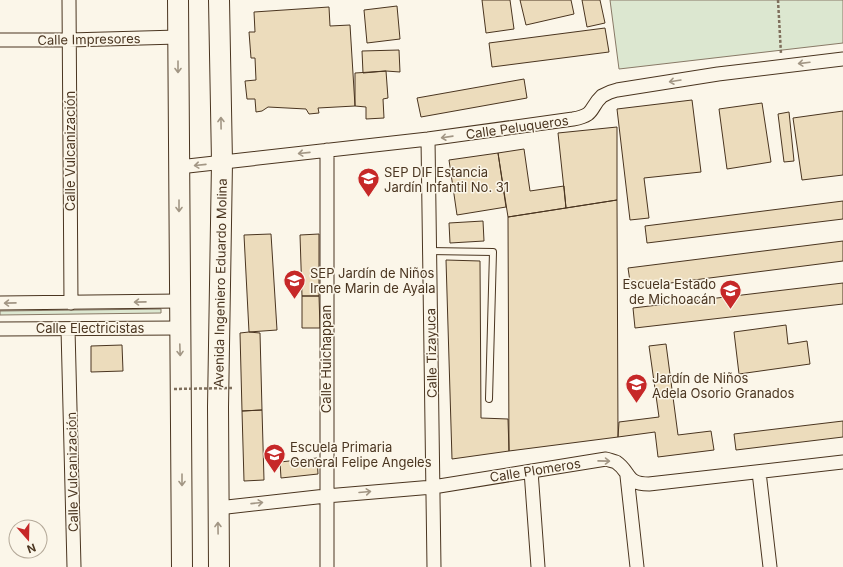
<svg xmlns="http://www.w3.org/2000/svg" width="843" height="567" font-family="Inter,sans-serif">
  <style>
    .green { fill: #dce7d0; stroke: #887966 }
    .building { fill: #ecdcbc; stroke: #4a3520 }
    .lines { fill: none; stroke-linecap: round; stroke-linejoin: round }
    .service-casing { stroke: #4a3520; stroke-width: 8 }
    .minor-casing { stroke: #4a3520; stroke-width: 15 }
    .primary-casing { stroke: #4a3520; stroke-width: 22 }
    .path { stroke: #7f6f5c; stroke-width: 2.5; stroke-dasharray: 3 2; stroke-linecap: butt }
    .service { stroke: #fbf6e9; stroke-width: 6 }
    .minor { stroke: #fbf6e9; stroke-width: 13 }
    .primary { stroke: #fbf6e9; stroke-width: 20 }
    .path-bridge { stroke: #7f6f5c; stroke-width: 2.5; stroke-dasharray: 3 2; stroke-linecap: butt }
    .oneway { stroke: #a29684 }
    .labels { text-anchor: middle; stroke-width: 3; stroke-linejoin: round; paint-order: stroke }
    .street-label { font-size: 13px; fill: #4a3520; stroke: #fbf6e9 }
    .poi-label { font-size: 13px; fill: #4a3520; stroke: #fbf6e9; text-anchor: start }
  </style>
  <rect width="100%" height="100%" fill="#fbf6e9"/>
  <!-- green -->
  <path class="green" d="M610 0H843V43L619 69Z
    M161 309V313L0 315V311Z"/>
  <!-- building -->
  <path class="building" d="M482 0H510L514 29 486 33Z
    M520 0H571L574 14 526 25Z
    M582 0H600L605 23 587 27Z
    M397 6 400 39 367 43 364 10Z
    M329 7 330 26 350 25 355 106 318 108 319 113 309 114 306 109 268 107 262 111 256 112 255 99H247L245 81 256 80 255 58H251L249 32H255L254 12Z
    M605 28 609 52 492 67 489 43Z
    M399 50 400 72 386 71 363 73 362 51Z
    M386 71 388 98 383 99 384 118 366 119V107L355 106V73Z
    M524 79 527 98 421 117 417 98Z
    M692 100 701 172 644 178 649 218 630 220 617 109Z
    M762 103 771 162 727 169 719 109Z
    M843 111V175L802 180 793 118Z
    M789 112 794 161 784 162 778 114Z
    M617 127V200L566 208 558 133Z
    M524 149 530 191 564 186 566 208 508 217 498 153Z
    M498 153 506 207 457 215 449 160Z
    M617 200 618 437 509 451 508 217Z
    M843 201V219L647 243 645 226Z
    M483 221 484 241 450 243 449 223Z
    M271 234 277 330 249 332 244 235Z
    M319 234V296H302L300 235Z
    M843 241V261L631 288 628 268Z
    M446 260 480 261 481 418 508 419 509 451 452 459Z
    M843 283V304L635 328 633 308Z
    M302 296H319L320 328H302Z
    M786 325 788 344 807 341 810 364 739 374 734 332Z
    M249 332 260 333 262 410 242 411 240 333Z
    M666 344 678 435 711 431 714 450 658 457 655 432 618 437 619 422 659 417 649 346Z
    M122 345 123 371 91 372V346Z
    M262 410 264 480 244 481 242 411Z
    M843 421V437L736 450 734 434Z
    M317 458 318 474 281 478 280 462Z"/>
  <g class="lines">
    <defs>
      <path id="service" d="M429 251 493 252 489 399"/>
      <path id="minor" d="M69 0 71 303
        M0 40H69L178 37
        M428 139 434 567
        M179 167 428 139 573 119C596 115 589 108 602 96 607 93 612 91 617 90L718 74 843 59
        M0 303 179 301
        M0 329 180 328
        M68 329 74 567
        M531 471 538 567
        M759 472 770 567
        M627 476 637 567
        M218 508 326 496 433 487 606 459C609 460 613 461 616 462 631 472 625 484 649 484L843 462
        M327 567V150"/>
      <path id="primary" d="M178 0 182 567
        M219 0 222 162 218 407 219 567"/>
    </defs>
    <!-- service casing -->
    <use href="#service" class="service-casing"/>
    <!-- minor casing -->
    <use href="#minor" class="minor-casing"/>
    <!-- primary casing -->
    <use href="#primary" class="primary-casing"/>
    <!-- path -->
    <path class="path" d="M778 0 781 54"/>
    <!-- service -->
    <use href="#service" class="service"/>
    <!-- minor -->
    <use href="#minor" class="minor"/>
    <!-- primary -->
    <use href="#primary" class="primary"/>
    <!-- path-bridge -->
    <path class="path-bridge" d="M174 389 233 388"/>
  </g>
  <!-- one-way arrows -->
  <defs><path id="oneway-shaft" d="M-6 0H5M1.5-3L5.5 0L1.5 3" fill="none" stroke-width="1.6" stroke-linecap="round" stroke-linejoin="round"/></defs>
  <g class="oneway">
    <use href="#oneway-shaft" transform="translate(804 63) rotate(173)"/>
    <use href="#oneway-shaft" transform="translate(178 67) rotate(90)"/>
    <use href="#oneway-shaft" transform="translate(675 81) rotate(171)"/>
    <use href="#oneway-shaft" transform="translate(221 123) rotate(-91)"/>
    <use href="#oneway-shaft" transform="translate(447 137) rotate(172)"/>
    <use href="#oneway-shaft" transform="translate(304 153) rotate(174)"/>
    <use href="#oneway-shaft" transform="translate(200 165) rotate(174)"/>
    <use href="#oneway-shaft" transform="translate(179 206) rotate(90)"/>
    <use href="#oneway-shaft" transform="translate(140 302) rotate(179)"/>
    <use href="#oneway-shaft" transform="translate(10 303) rotate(179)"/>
    <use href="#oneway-shaft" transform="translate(180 350) rotate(88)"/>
    <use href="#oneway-shaft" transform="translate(604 461) rotate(1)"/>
    <use href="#oneway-shaft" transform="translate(182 480) rotate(90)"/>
    <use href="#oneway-shaft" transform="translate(365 492) rotate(-5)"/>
    <use href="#oneway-shaft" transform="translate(257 503) rotate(-6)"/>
    <use href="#oneway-shaft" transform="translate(218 528) rotate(-91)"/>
  </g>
  <!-- icons -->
  <defs>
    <symbol id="school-pin" viewBox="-11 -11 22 30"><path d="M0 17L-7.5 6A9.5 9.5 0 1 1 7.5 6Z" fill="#c62828" stroke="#fbf6e9"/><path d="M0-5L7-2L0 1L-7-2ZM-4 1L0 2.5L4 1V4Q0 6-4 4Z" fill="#fff"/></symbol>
  </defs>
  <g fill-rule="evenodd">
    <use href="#school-pin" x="356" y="166" width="25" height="34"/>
    <use href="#school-pin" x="282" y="268" width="25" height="34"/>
    <use href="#school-pin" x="718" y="278" width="25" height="34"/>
    <use href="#school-pin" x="624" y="372" width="25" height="34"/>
    <use href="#school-pin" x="262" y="442" width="25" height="34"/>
  </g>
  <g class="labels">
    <!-- street labels -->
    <g class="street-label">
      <text transform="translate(89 39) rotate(-1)" y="5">Calle Impresores</text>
      <text transform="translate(517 127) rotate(-8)" y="5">Calle Peluqueros</text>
      <text transform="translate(70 151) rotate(-90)" y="5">Calle Vulcanización</text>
      <text transform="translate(220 283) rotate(-89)" y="5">Avenida Ingeniero Eduardo Molina</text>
      <text x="90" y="333">Calle Electricistas</text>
      <text transform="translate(431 353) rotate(-91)" y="5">Calle Tizayuca</text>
      <text transform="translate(326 359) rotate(-90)" y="5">Calle Huichappan</text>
      <text transform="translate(535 470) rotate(-9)" y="5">Calle Plomeros</text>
      <text transform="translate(72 472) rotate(-91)" y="5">Calle Vulcanización</text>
    </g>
    <!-- poi labels -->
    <g class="poi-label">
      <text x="384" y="177">SEP DIF Estancia<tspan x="384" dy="15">Jardín Infantil No. 31</tspan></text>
      <text x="310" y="278">SEP Jardín de Niños<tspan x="310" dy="15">Irene Marin de Ayala</tspan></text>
      <text x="716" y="289" text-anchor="end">Escuela Estado<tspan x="716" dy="15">de Michoacán</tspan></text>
      <text x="652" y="383">Jardín de Niños<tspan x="652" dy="15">Adela Osorio Granados</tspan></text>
      <text x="290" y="452">Escuela Primaria<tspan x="290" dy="15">General Felipe Angeles</tspan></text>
    </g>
  </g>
  <!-- north arrow -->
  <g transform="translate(28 539) rotate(160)"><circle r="19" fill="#fbf6e9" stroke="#b4a999"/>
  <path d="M0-3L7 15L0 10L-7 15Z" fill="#c62828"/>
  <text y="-6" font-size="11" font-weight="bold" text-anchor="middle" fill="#4a3520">N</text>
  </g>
</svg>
